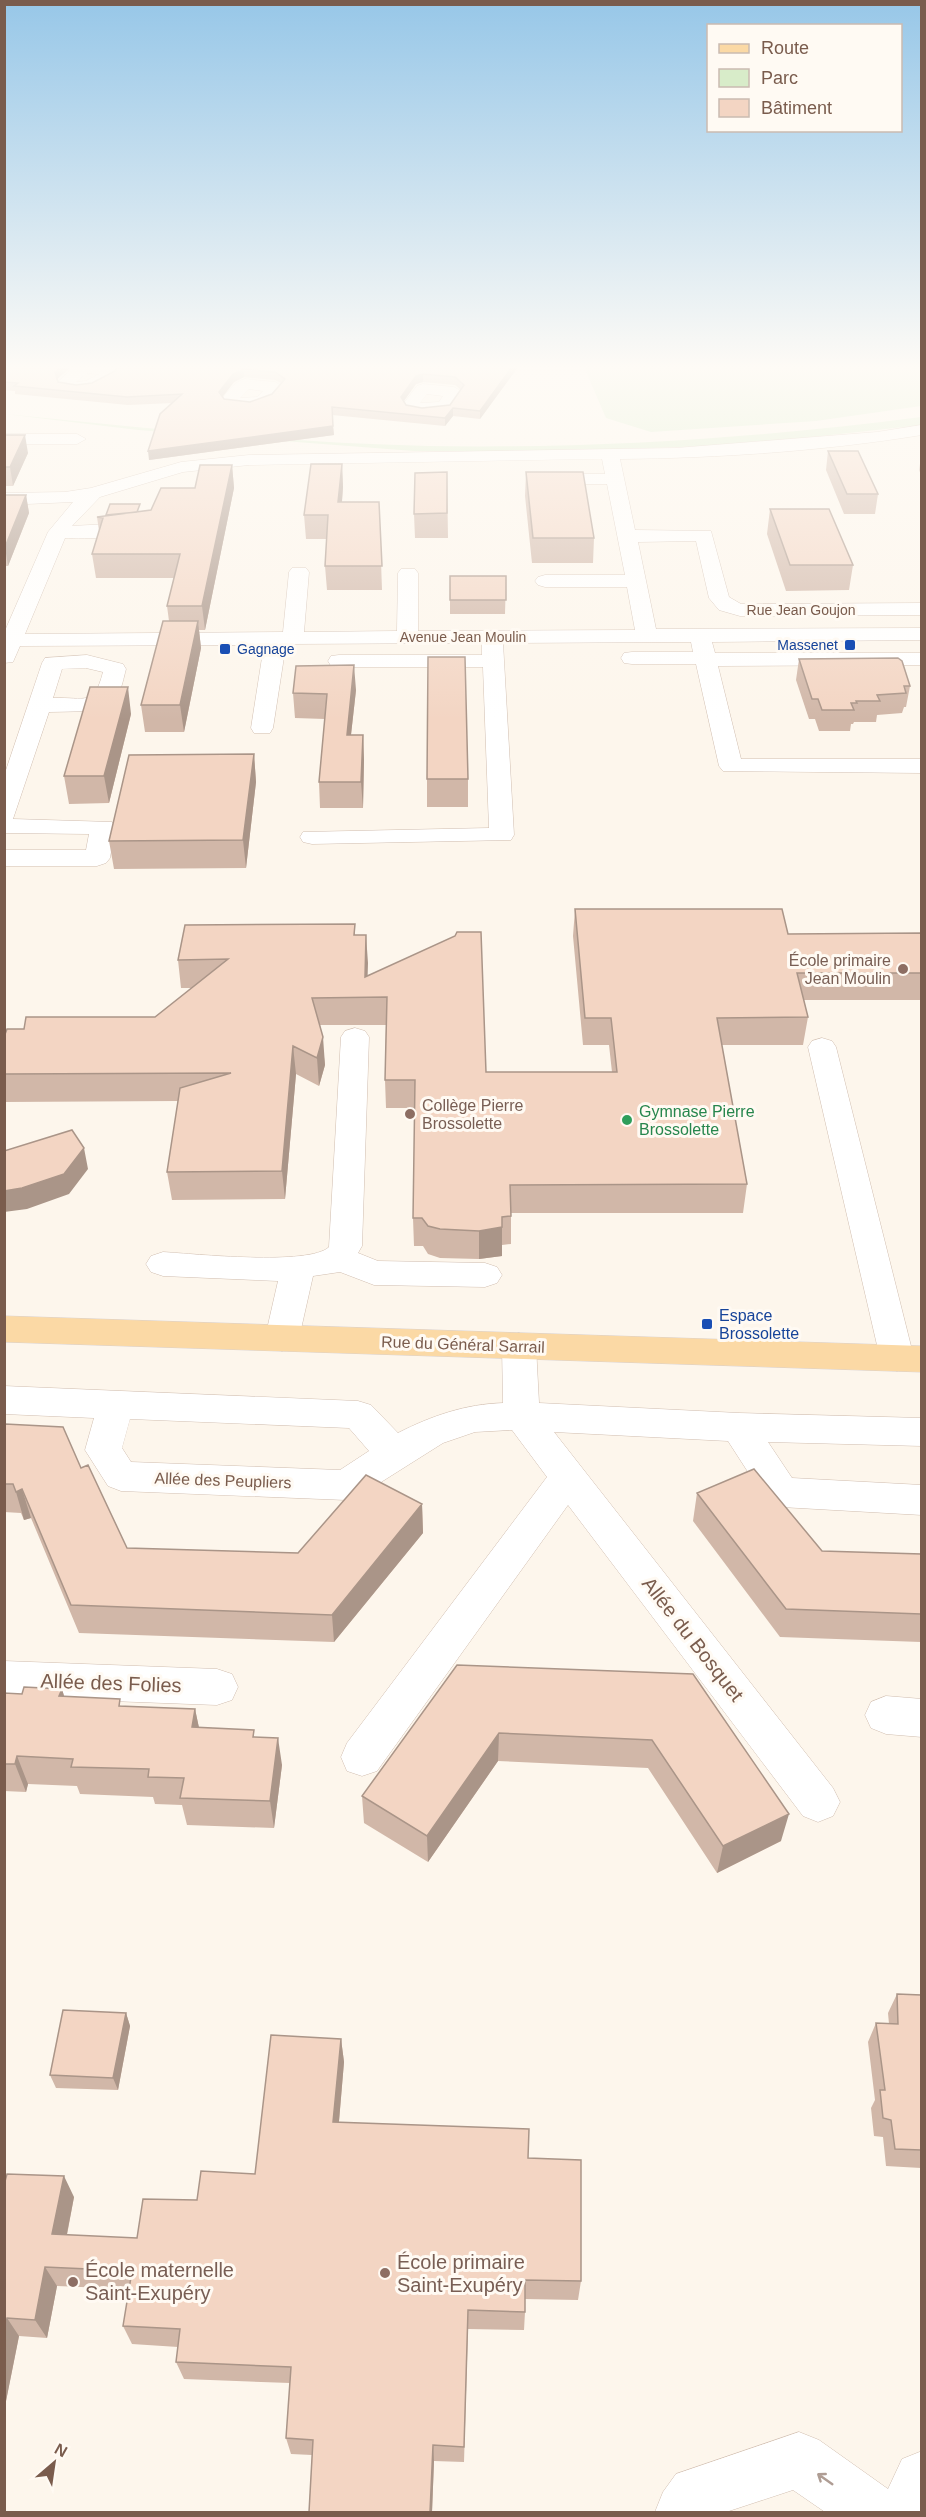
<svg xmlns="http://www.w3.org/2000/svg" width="926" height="2517" font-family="Arial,sans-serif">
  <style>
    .green { fill: #d8ecc9 }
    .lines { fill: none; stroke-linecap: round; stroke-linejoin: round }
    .minor-casing { stroke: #d1beb0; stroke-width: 1 }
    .major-casing { stroke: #dad1cd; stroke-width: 1 }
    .minor { fill: #fff; fill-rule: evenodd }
    .major { fill: #fbd9a5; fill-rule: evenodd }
    .wall { fill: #d1b7a8; fill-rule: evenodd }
    .shaded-wall { fill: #aa9588 }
    .building { fill: #f3d5c3; stroke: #aa9588; stroke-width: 1.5; fill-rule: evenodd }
    .oneway { stroke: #af9d94 }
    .transit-dot { fill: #1a4fb4; stroke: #fffaf3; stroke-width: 2 }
    .education-dot { fill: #8d6e63; stroke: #fffaf3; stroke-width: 2 }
    .leisure-dot { fill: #2e9e5b; stroke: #fffaf3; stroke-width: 2 }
    .labels { text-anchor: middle; stroke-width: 6; stroke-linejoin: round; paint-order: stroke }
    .far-street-label { font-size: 14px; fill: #7a5c4d; stroke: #fffaf3 }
    .far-transit-label { font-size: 14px; fill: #164399; stroke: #fffaf3; text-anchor: end }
    .education-label { font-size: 16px; fill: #785e54; stroke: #fffaf3; text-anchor: end }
    .leisure-label { font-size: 16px; fill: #27864d; stroke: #fffaf3; text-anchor: start }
    .transit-label { font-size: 16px; fill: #164399; stroke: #fffaf3; text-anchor: start }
    .street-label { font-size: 16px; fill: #7a5c4d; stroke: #fffaf3 }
    .near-street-label { font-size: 20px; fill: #7a5c4d; stroke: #fffaf3 }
    .near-education-label { font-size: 20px; fill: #785e54; stroke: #fffaf3; text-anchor: start }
  </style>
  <rect width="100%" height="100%" fill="#fdf6ec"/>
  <!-- green -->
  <path class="green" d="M584 367H921V406L816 421 651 432 606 418Z
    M5 414C146 428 287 443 428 446 593 449 758 438 921 417L922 425 738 445 561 451H414L138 430Z"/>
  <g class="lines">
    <defs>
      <path id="minor" d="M74 367H117L120 371C105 390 83 394 60 388L58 382ZM87 373 99 374 86 381 76 382Z
        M245 379 275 382 283 387C268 408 249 412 225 405L222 399C227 391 236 381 245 379ZM249 389 263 391 257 397 240 398Z
        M423 384 454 387 462 392 450 411 423 414 407 411 403 404 417 386ZM427 394 443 396 439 402 420 403Z
        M922 425V435C823 451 720 458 620 459L635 530 711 531 729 597 741 604 922 603V615L740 616 719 610 709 598 696 541 638 542 656 629 922 628V640L712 642 715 653H922V665L718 666 741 759H922V773L723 771 719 766 696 664H632L624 663 621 658 624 653 632 652H693L691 642 503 643 514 835 511 840 312 844 303 842 300 837 303 832 489 828 483 667H339L331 666 328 661 331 656 339 655H482V643L286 644 273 728 270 733H254L251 728 264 645 20 646 13 662 4 663V633L48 532 73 502 4 505V493L65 492 91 488 181 462 249 455 676 448 877 432ZM602 459 605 474H539L530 479 539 484H607L625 575H545L538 577 535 581 538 585 545 587H627L635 630 418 631V573L415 569H401L398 573 397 631 304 632 309 572 306 568H292L289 572 283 632 25 634 65 538C82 538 143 541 152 528L143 522 72 526 100 497 183 472 249 465Z
        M4 434H77L86 439 77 444H4Z
        M87 655 123 664 126 669C121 688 119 705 98 711L49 712 13 819 112 822 115 827 110 858 106 863 97 866H4V850H86L89 834 4 833V776L42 663 45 658ZM86 668 103 672C94 707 86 697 53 698L62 669Z
        M355 1028 365 1031 369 1037 362 1246 358 1253 378 1261 485 1263 497 1267 502 1275 497 1283 485 1287 374 1285 340 1272 313 1276 299 1338 294 1347 282 1351 270 1347 265 1338 278 1281 163 1276 151 1272 146 1264 151 1256 163 1252C195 1254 309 1266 329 1247L341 1037 345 1031Z
        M822 1038 832 1041 836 1047 914 1358 909 1367 897 1371 885 1367 880 1358 808 1047 812 1041Z
        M519 1333 531 1337 536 1346 539 1403 739 1413 922 1418V1446L768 1442 792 1478 922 1485V1515L781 1507 768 1503 728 1441 554 1432 833 1788 840 1802 833 1816 818 1822 803 1816 568 1505 377 1771 362 1776 347 1771 341 1757 347 1743 547 1477 512 1430 475 1432 443 1443 359 1496 346 1500 121 1491 108 1486 85 1450 94 1418 4 1414V1386L358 1401 371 1405 398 1433C431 1416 466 1404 503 1403L502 1346 507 1337ZM130 1419 349 1428 369 1451 340 1470 131 1462 122 1448Z
        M4 1661 217 1669 232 1674 238 1687 232 1700 217 1705 4 1697Z
        M886 1696 922 1699V1737L886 1734 871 1728 865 1715 871 1702Z
        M799 2432 819 2440 888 2489 902 2459 922 2451V2512H825L793 2490 726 2512H655L663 2492 676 2474Z"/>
      <path id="major" d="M4 1316 922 1346V1372L4 1342Z"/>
    </defs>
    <!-- minor casing -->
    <use href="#minor" class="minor-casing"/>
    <!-- major casing -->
    <use href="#major" class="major-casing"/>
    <!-- minor -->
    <use href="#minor" class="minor"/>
    <!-- major -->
    <use href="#major" class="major"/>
  </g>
  <!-- wall -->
  <path class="wall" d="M4 367H71L57 379 58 382 76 385 92 383 115 371 118 367H518L480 419 453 416 445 426 332 415 334 435 149 460 173 403 128 405 15 394V391L4 390ZM244 377 275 380 281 383 272 394 250 402 224 399 222 397 234 382ZM423 382 455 385 461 390 450 405 422 408 406 405 404 401 416 384Z
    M4 435 28 453 13 486H4Z
    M828 451 878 494 875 514H844L826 470Z
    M921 457V475L919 470Z
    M342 464 343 487 342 502H379L382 590H327L325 566 327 539H306L304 515Z
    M232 465 234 488 205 630H199L201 648 184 732H145L141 705 169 621 167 606 174 578H96L92 554 99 531 97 517 106 516V515L151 510 195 488Z
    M447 472 448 538H415L414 514Z
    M526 472 594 538 593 563H532L525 496Z
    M4 495H26L29 513 8 566H4Z
    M770 509 853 565 849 590 786 591 767 534Z
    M450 576H506L505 614H450Z
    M799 659 910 686 906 707H904L902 713 877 715 876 722H854L853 724H851L850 731H819L815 719H809L796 680Z
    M356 690 351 735H363L364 760 363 808H320L319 782 325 719 295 718 293 693Z
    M131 714 109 803 69 804 64 776Z
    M254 754 256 782 246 868 114 869 109 841Z
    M427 779H468V807H427Z
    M575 909 788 934 921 933V1000H804L808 1017 803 1045H722L747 1184 743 1213H511V1244L502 1245V1256L479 1259 440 1258 428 1254 423 1246H414L413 1218 415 1108H386L385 1080 386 1025H320L325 1065 319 1086 296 1074 285 1199 172 1200 167 1172 178 1101 4 1102V1037L24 1029 155 1017 192 988H181L178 960 355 924V935H366L367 976 486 1072H612L609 1045H583L573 936Z
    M4 1425 81 1468 127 1548 298 1553 422 1504 423 1533 334 1642 79 1633 31 1518 24 1520 21 1513 4 1512Z
    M697 1493 822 1551 921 1554V1642L780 1637 693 1521Z
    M457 1665 693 1674 781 1841 717 1873 648 1768 498 1761 428 1862 364 1823 362 1796Z
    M62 1689 64 1696 122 1706 195 1709 199 1728 255 1737 282 1765 274 1828 187 1825 182 1805 155 1804 153 1797 80 1794 77 1786 28 1784 26 1792 4 1791V1693L22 1694Z
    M897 1994 921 1995V2168L886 2166 883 2137 874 2136 871 2108 875 2100 868 2042 876 2023 889 2024 888 2013Z
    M126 2013 130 2026 118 2090 56 2088 50 2075Z
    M341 2039 344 2062 339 2122 528 2158 581 2281 578 2300 525 2299V2312L524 2330 468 2329 464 2462 434 2461 432 2512H309L312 2455 291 2454 286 2438 290 2383 184 2379 176 2362 178 2347 132 2344 123 2326 129 2289 57 2286 47 2338 19 2336 4 2411V2185L74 2197 67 2235 137 2238 197 2200 255 2174Z"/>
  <!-- shaded-wall -->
  <path class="shaded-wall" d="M61 367H71L56 380 55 372Z
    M512 367H518L480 419V411Z
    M244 369V377L234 382 220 400 219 392 233 374Z
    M423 374V382L416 384 401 405V397L416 376Z
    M453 408V416L445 426V418Z
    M333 426 334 435 149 460 148 451Z
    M25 435 28 453 13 486 10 467Z
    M342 464 343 487 340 526 338 502Z
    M232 465 234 488 205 630 202 606Z
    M26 495 29 513 8 566 5 547Z
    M198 621 201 648 184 732 180 705Z
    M354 665 356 690 348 761 347 735Z
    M128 687 131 714 109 803 104 776Z
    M363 735 364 760 363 808 361 782Z
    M254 754 256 782 246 868 243 840Z
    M366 935 368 963 367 997 365 977Z
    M323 1037 325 1065 319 1086 317 1058Z
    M293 1046 296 1074 285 1199 282 1171Z
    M84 1148 88 1169 69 1194 27 1209 4 1212V1191Z
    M502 1227V1256L479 1259V1231Z
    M22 1489 31 1518 24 1520 16 1492Z
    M422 1504 423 1533 334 1642 332 1615Z
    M62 1689 70 1717 59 1696Z
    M195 1709 201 1737 192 1727Z
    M499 1733 498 1761 428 1862 427 1836Z
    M278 1738 282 1765 274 1828 270 1801Z
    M17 1756 28 1784 26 1792 15 1764Z
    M789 1814 781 1841 717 1873 723 1846Z
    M126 2013 130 2026 118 2090 113 2078Z
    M341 2039 344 2062 337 2144 333 2122Z
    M64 2176 74 2197 63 2254 52 2234Z
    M45 2267 57 2286 47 2338 35 2320Z
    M7 2318 19 2336 4 2411V2329Z
    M433 2445 434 2461 432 2512H430Z"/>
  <!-- building -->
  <path class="building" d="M4 367H61L55 372 58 382 76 385 92 383 115 371 118 367H512L480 411 453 408 445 418 332 407 333 426 148 451 160 414 182 394 127 397 14 386 18 383 4 382ZM244 369 275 372 285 379 272 394 250 402 224 399 219 392 233 374ZM423 374 455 377 464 385 450 405 422 408 406 405 401 397 416 376Z
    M4 435H25L10 467H4Z
    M828 451H858L878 494H847Z
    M311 464H342L338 502H379L382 566H325L328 515H304Z
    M200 465H232L202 606H167L180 554H92L103 518 97 517 151 510 161 488H195Z
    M447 472V513L414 514 415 473Z
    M526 472H583L594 538H533Z
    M4 495H26L5 547H4Z
    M110 504H140L137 512 106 515Z
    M770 509H829L853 565H790Z
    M450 576H506V600H450Z
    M163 621H198L180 705H141Z
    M428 657H465L468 779H427Z
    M898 658 902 661 910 686H904L906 693 877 695 880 701H856L857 703H851L854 710H822L818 699H812L799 659Z
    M354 665 347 735H363L361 782H319L327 694 293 693 296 666Z
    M90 687H128L104 776H64Z
    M254 754 243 840 109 841 129 755Z
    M575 909H782L788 934 921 933V973H797L808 1017 717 1018 747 1184 510 1185 511 1216 502 1217V1227L479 1231 440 1229 428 1226 422 1218H413L415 1080H385L387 997 312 998 323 1037 317 1058 293 1046 282 1171 167 1172 180 1088 231 1073 4 1074V1037L7 1029H24L26 1017H155L228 959 178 960 185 925 355 924 354 935H366L365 977 455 936 457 932H481L486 1072H617L611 1018H585Z
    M72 1130 84 1148 64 1174 22 1188 4 1191V1151Z
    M5 1424 63 1427 81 1468 88 1465 127 1548 298 1553 366 1475 422 1504 332 1615 71 1605 22 1489 16 1492 13 1484H4Z
    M754 1469 822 1551 921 1554V1614L786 1609 697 1493Z
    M457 1665 693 1674 789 1814 723 1846 652 1740 499 1733 427 1836 362 1796Z
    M24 1687 62 1689 59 1696 120 1699 119 1706 195 1709 192 1727 254 1730 253 1737 278 1738 270 1801 180 1798 184 1778 148 1777 149 1769 71 1767 73 1759 17 1756 15 1764H4V1693L22 1694Z
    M897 1994 921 1995V2150L895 2149 891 2120 883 2118 880 2090H885L876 2023 898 2024Z
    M63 2010 126 2013 113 2078 50 2075Z
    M271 2035 341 2039 333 2122 529 2129 528 2158 581 2160V2281L525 2280V2312L468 2310 464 2447 433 2445 430 2512H309L313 2440 286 2438 291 2367 176 2362 180 2329 123 2326 132 2271 45 2267 35 2320 7 2318 4 2329V2185L7 2174 64 2176 52 2234 137 2238 143 2199 197 2200 201 2171 255 2174Z"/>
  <!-- one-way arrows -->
  <defs><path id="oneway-shaft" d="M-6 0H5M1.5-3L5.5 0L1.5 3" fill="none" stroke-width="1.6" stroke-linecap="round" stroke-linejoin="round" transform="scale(1.5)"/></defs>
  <use class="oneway" href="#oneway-shaft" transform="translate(825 2479) rotate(-145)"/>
  <!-- sky -->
  <linearGradient id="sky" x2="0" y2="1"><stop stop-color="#97c7e8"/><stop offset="0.51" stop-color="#fefbf6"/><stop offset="1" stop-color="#fefbf6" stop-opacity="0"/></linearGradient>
  <rect width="926" height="720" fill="url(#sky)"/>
  <!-- markers -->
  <g class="transit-dot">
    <rect x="844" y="639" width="12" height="12" rx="3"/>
    <rect x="219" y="643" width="12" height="12" rx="3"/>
    <rect x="701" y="1318" width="12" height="12" rx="3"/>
  </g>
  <g class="education-dot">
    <circle cx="903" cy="969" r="6"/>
    <circle cx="410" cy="1114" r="6"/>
    <circle cx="385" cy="2273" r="6"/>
    <circle cx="73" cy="2282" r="6"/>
  </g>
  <circle class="leisure-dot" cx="627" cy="1120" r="6"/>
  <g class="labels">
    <!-- far-street labels -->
    <g class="far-street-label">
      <text x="801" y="615">Rue Jean Goujon</text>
      <text x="463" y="642">Avenue Jean Moulin</text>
    </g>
    <!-- far-transit labels -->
    <g class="far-transit-label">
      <text x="838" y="650">Massenet</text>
      <text x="237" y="654" text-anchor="start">Gagnage</text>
    </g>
    <!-- education labels -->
    <g class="education-label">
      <text x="891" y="966">École primaire<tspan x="891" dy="18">Jean Moulin</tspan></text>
      <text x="422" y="1111" text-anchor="start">Collège Pierre<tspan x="422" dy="18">Brossolette</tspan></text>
    </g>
    <!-- leisure labels -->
    <g class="leisure-label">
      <text x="639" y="1117">Gymnase Pierre<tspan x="639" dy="18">Brossolette</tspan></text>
    </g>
    <!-- transit labels -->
    <g class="transit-label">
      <text x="719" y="1321">Espace<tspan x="719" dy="18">Brossolette</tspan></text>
    </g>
    <!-- street labels -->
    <g class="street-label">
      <text transform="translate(463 1344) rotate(2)" y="6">Rue du Général Sarrail</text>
      <text transform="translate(223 1480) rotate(2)" y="6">Allée des Peupliers</text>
    </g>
    <!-- near-street labels -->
    <g class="near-street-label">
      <text transform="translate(693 1639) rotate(52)" y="7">Allée du Bosquet</text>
      <text transform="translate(111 1683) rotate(2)" y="7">Allée des Folies</text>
    </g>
    <!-- near-education labels -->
    <g class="near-education-label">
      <text x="397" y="2269">École primaire<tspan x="397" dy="23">Saint-Exupéry</tspan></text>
      <text x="85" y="2277">École maternelle<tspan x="85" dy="23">Saint-Exupéry</tspan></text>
    </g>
  </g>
  <!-- border -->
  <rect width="926" height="2517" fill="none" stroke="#7a5c4d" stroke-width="12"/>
  <!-- legend -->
  <rect x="707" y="24" width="195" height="108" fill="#fffaf3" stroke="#cabbb1" stroke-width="1.5"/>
  <rect x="719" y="44" width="30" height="9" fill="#fbd9a5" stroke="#cabbb1" stroke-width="1.5"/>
  <text x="761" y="54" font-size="18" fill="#7a5c4d">Route</text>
  <rect x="719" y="69" width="30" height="18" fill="#d8ecc9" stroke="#cabbb1" stroke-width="1.5"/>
  <text x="761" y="84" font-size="18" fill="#7a5c4d">Parc</text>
  <rect x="719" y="99" width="30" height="18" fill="#f3d5c3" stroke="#cabbb1" stroke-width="1.5"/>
  <text x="761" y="114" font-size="18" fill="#7a5c4d">Bâtiment</text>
  <!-- north arrow -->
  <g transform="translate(54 2463) rotate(29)" stroke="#fffaf3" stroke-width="4.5" paint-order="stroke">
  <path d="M0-4.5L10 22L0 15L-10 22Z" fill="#7a5c4d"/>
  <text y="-9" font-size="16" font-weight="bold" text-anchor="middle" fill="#7a5c4d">N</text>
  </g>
</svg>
